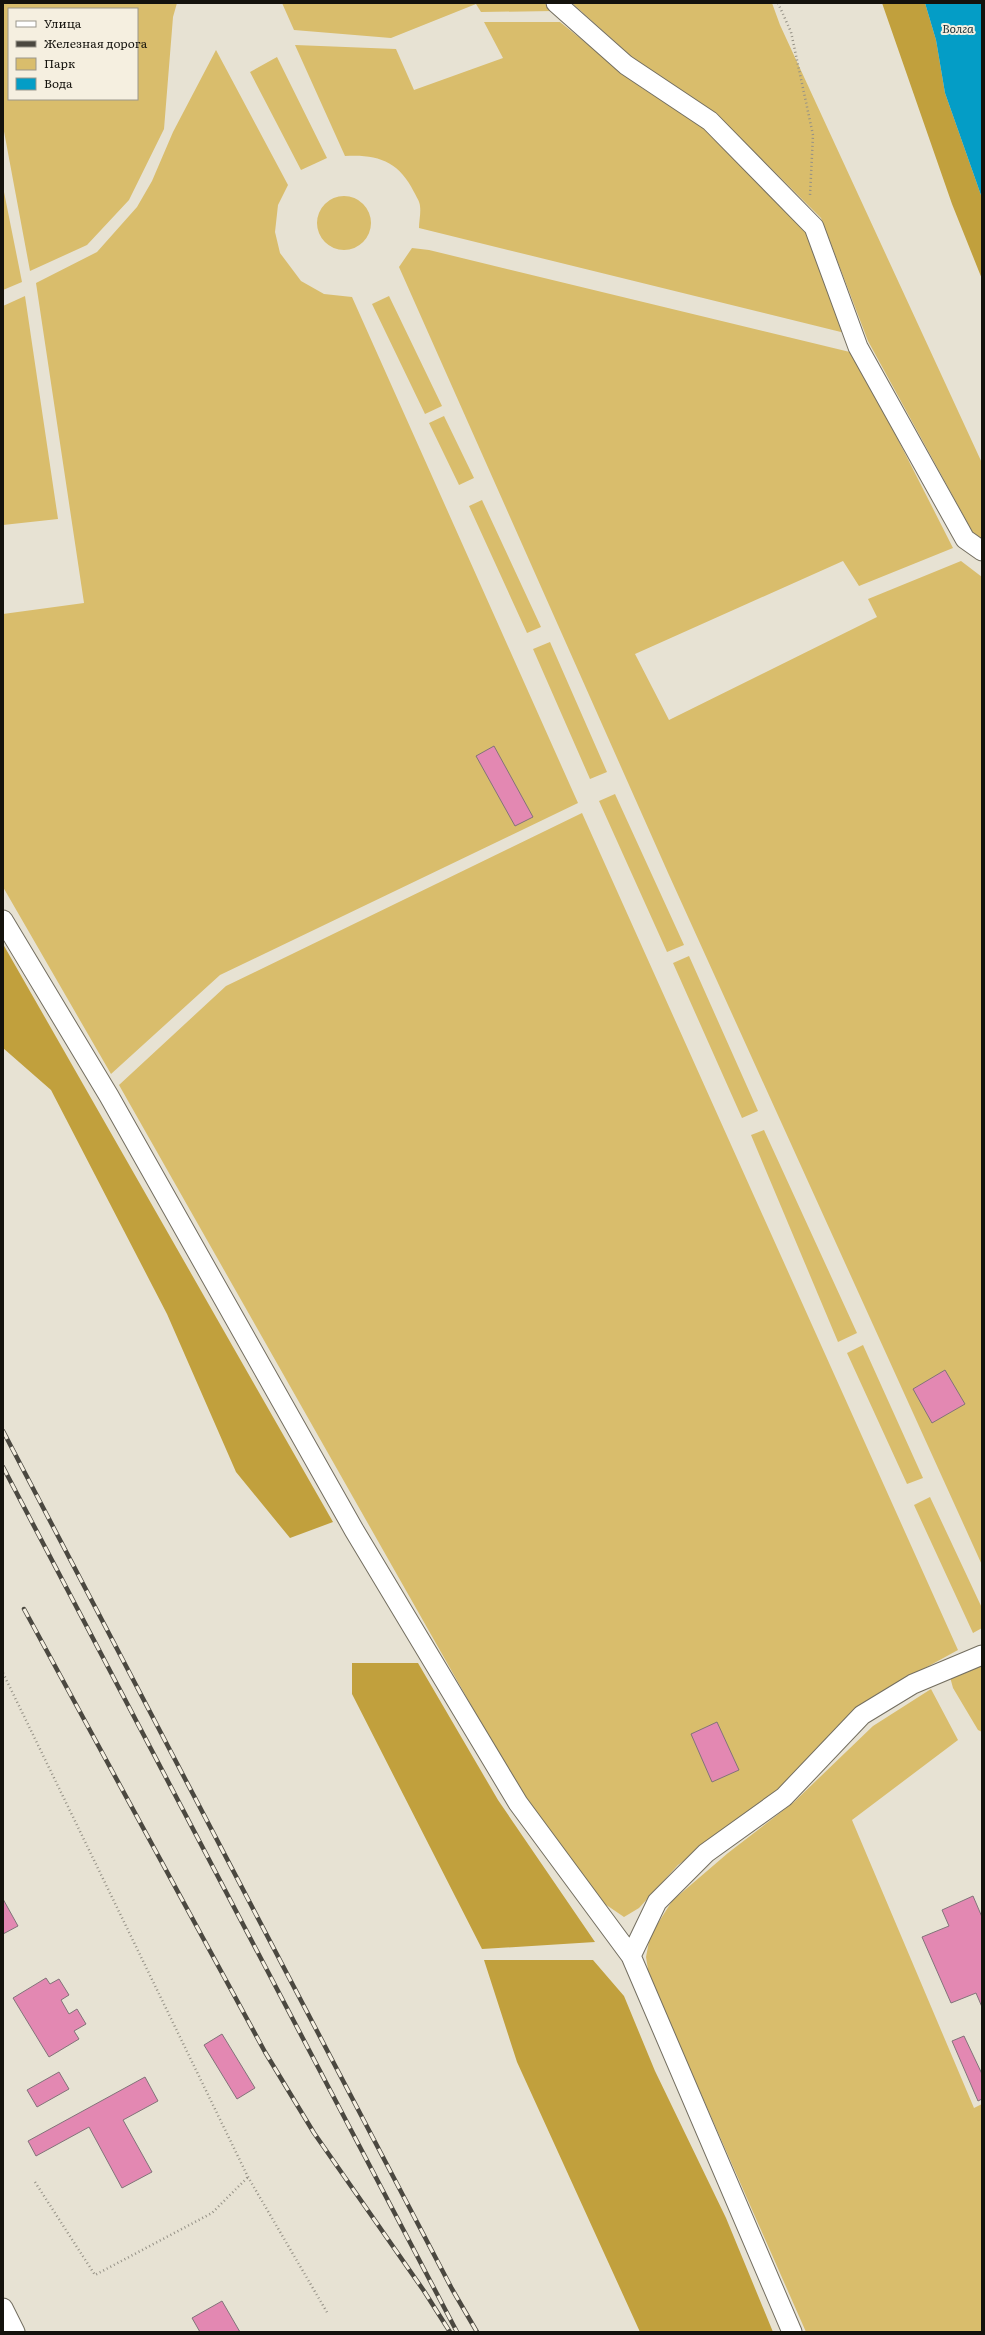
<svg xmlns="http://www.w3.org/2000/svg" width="985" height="2335" font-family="Literata,serif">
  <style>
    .green { fill: #d9bd6c; fill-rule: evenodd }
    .forest { fill: #c1a03d }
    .water { fill: #049dc6 }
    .building { fill: #e388b2; stroke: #827379 }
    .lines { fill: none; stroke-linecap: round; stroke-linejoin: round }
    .minor-casing { stroke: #736e60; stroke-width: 21 }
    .path { stroke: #959186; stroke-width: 2.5; stroke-dasharray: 1 3; stroke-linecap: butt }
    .minor { stroke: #fff; stroke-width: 19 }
    .rail-casing { stroke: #4b4840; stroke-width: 4.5 }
    .rail { stroke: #f5efe0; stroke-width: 3; stroke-dasharray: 9; stroke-linecap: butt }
    .labels { text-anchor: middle; stroke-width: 4; stroke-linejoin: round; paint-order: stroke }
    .water-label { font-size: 12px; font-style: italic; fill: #1b3038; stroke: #f5efe0 }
  </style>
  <rect width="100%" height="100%" fill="#e7e2d3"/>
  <!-- green -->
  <path class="green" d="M3 3H177L173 17 164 129 129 200 87 245 30 271 3 126ZM9 9H137V99H9Z
    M282 3H544L553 11 481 12 476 4 391 38 294 30Z
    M572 3H772L780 25 982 463V539L973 533 868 341 821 218 714 112 632 57Z
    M484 22H560L642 88 705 128 805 228 845 333 419 228C419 221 421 213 420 206 420 202 416 196 414 192 399 161 377 154 345 156L295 45 396 49 414 90 503 58Z
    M216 50 288 185 278 205 275 232 280 253 301 281 324 294 352 297 578 803 220 975 111 1074 3 887V614L84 603 36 283 97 252 137 207 152 181 173 132Z
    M277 57 327 158 301 170 250 72Z
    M3 187 22 282 3 290Z
    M317 223a27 27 0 1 1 54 0a27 27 0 1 1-54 0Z
    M412 248 429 250 854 353 953 548 859 586 843 561 635 654 669 720 877 617 868 599 961 561 982 577V1565L669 875 399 267Z
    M25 296 58 519 3 525V306Z
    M389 296 442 406 425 414 372 304Z
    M444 416 474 478 459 485 429 423Z
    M482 500 541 627 527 633 469 506Z
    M550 642 607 772 590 779 533 649Z
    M615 794 684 945 667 952 599 801Z
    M582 813 958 1650 905 1679 773 1797 678 1865 639 1908 624 1917 602 1902 521 1793 119 1085 226 986Z
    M689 956 758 1111 742 1118 673 963Z
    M764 1130 857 1333 838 1342 751 1135Z
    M863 1345 923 1478 907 1484 847 1353Z
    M930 1497 982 1608V1628L973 1633 914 1505Z
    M982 1666V1732L978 1730 953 1688 950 1677Z
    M931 1689 958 1740 852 1820 974 2108 982 2104V2332H806L649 1976 646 1957 650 1936 672 1901 728 1853 794 1802 873 1726Z"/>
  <!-- forest -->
  <path class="forest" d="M882 3H925L936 40 945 93 982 198V279L952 204Z
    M3 944 333 1522 290 1538 236 1472 167 1314 51 1090 3 1048Z
    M352 1663H418L498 1800 595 1942 482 1949 352 1694Z
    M484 1960H593L624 1996 655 2071 726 2218 773 2332H640L517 2062Z"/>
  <!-- water -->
  <path class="water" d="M925 3H982V198L945 93 936 40Z"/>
  <!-- building -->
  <path class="building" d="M494 746 533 817 515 826 476 756Z
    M945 1370 965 1404 932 1423 913 1389Z
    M717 1722 739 1770 712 1782 691 1734Z
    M973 1896 982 1917V2007L976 1993 951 2003 922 1937 949 1926 942 1910Z
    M3 1899 18 1926 3 1934Z
    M46 1978 50 1984 59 1979 69 1995 61 2000 69 2014 77 2009 86 2024 74 2031 79 2039 49 2057 13 1998Z
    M222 2034 255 2088 237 2099 204 2045Z
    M964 2036 982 2074V2099L978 2101 952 2041Z
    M59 2072 69 2089 37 2107 27 2090Z
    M145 2077 158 2101 123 2120 152 2172 122 2188 89 2127 36 2156 28 2141Z
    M222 2301 240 2332H200L192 2318Z"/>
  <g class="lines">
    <defs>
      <path id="minor" d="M556 3 626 65 710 121 814 227 858 347 965 539 982 551
        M3 920 109 1096 354 1530 518 1803 631 1956 792 2332
        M631 1956 657 1902 706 1853 784 1797 862 1715 913 1684 982 1655
        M3 2308 15 2332"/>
    </defs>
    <!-- minor casing -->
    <use href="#minor" class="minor-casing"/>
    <!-- path -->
    <path class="path" d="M778 3 791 32 813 135 810 195
      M3 1673 248 2177 328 2314
      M35 2182 95 2275 212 2213 248 2177"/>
    <!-- minor -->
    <use href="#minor" class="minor"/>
    <defs>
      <path id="rail" d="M3 1431 452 2289 477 2332
        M3 1467 457 2332
        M24 1609 265 2052 314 2133 424 2291 450 2332"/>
    </defs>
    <!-- rail casing -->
    <use href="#rail" class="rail-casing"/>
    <!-- rail -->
    <use href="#rail" class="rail"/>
  </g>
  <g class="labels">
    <!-- water labels -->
    <g class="water-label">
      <text x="958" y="33">Волга</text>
    </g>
  </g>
  <!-- border -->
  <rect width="985" height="2335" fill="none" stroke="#14120d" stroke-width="8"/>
  <!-- legend -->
  <rect x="8" y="8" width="130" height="92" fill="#f5efe0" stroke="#9b978c"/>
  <rect x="16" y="21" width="20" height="6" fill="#ffffff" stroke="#9b978c"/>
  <text x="44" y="28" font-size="12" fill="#14120d">Улица</text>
  <rect x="16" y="41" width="20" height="6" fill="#4b4840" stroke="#9b978c"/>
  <text x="44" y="48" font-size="12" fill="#14120d">Железная дорога</text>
  <rect x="16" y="58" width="20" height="12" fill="#d9bd6c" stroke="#9b978c"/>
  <text x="44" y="68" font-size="12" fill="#14120d">Парк</text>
  <rect x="16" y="78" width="20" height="12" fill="#049dc6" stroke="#9b978c"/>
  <text x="44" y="88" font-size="12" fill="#14120d">Вода</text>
</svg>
